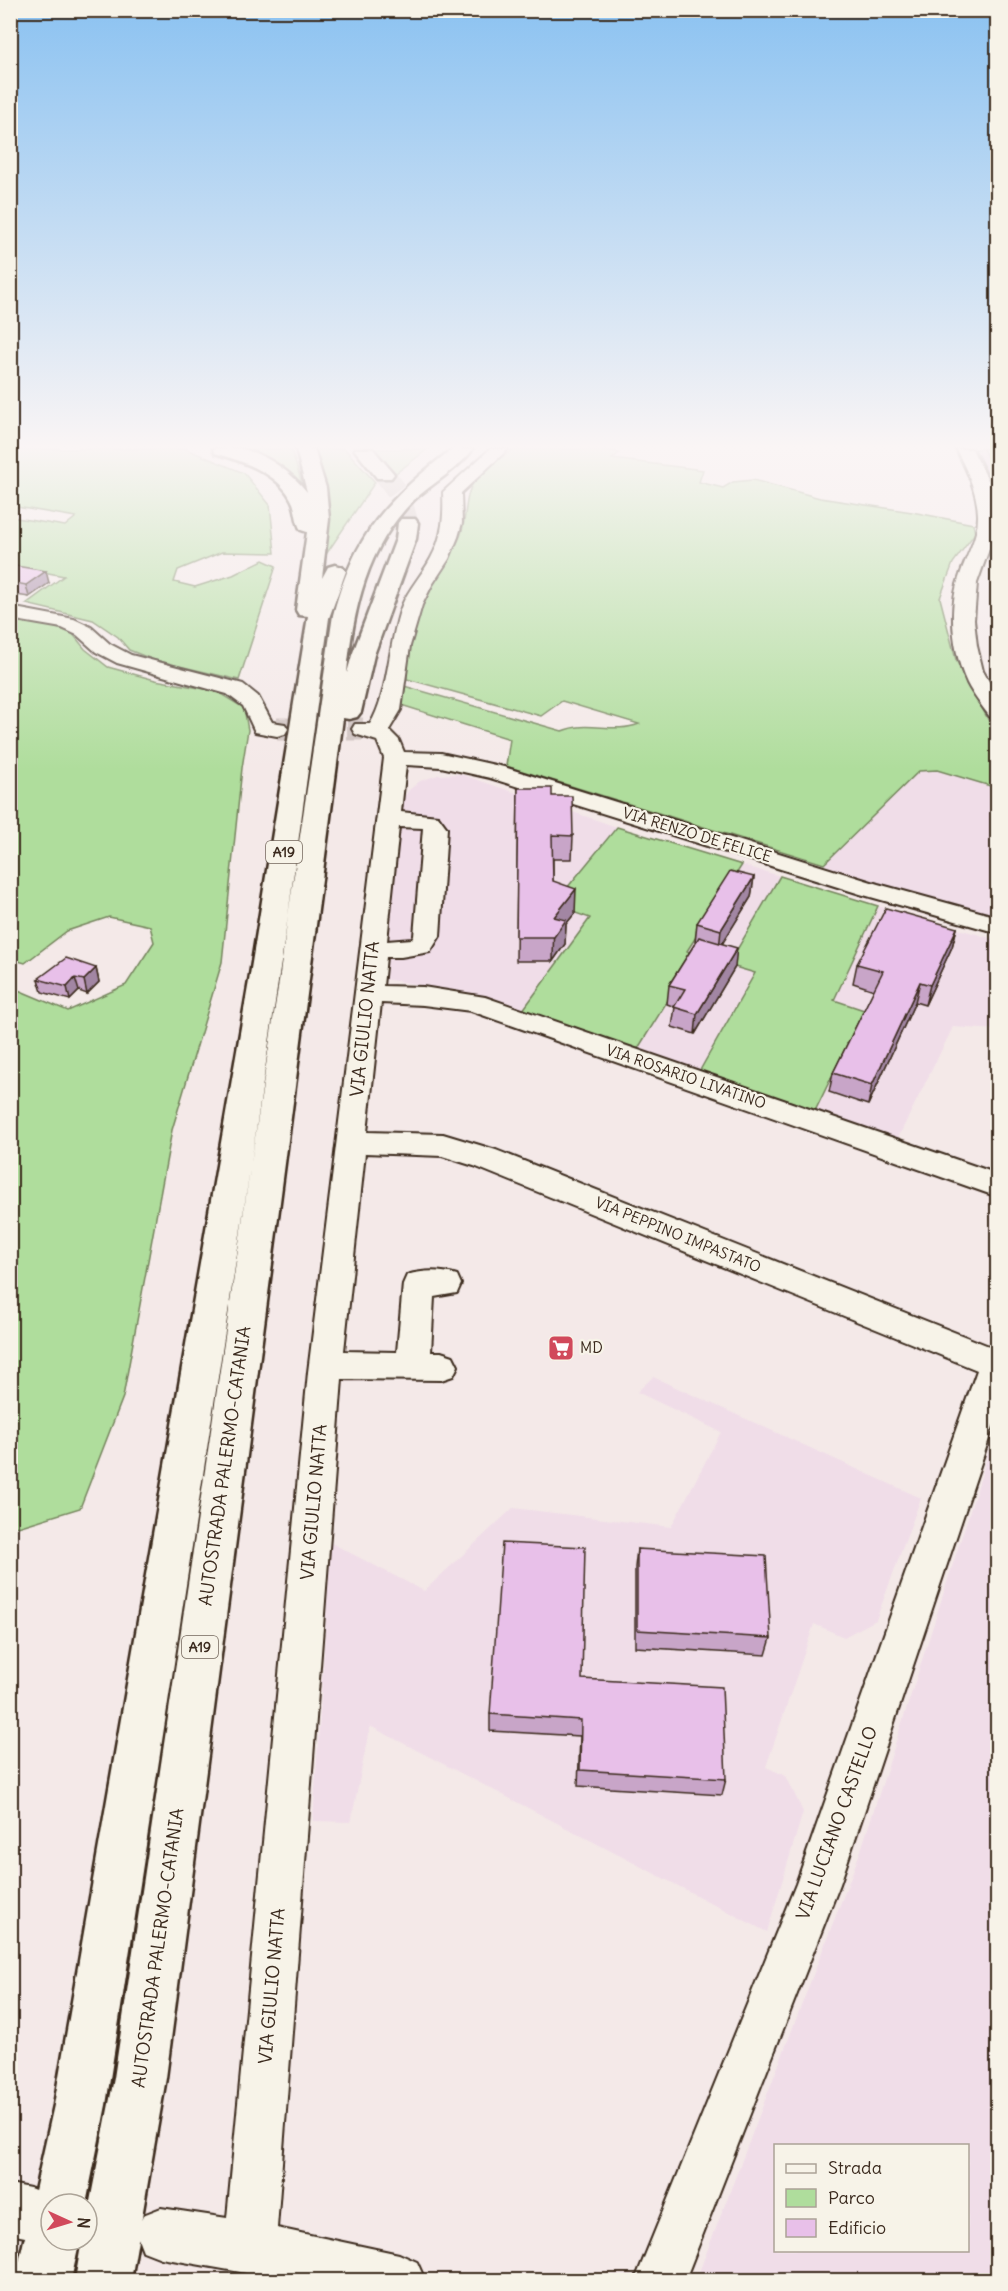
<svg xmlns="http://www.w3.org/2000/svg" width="1008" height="2291" font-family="Delius,sans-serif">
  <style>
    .built { fill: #f0dde8; fill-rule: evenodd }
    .green { fill: #afdd9c; stroke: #75845d; stroke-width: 1.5 }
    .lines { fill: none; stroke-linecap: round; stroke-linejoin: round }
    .minor-tunnel { stroke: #cfc3c0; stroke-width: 23; stroke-dasharray: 23 12; stroke-linecap: butt }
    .highway-tunnel { stroke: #cfc3c0; stroke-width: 21; stroke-dasharray: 21 10; stroke-linecap: butt }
    .minor-casing { stroke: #3b2a1e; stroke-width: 4 }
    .highway-casing { stroke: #3b2a1e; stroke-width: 5 }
    .minor { fill: #f7f3e8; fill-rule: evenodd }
    .highway { fill: #f7f3e8; fill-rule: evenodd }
    .wall { fill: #c8a5c8; stroke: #3b2a1e; stroke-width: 1.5 }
    .shaded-wall { fill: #a286a3; stroke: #3b2a1e; stroke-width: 1.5 }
    .building { fill: #e8c0e9; stroke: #3b2a1e; stroke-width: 1.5 }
    .labels { text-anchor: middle; stroke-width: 4.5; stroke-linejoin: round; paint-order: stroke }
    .shield { fill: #f7f3e8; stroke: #73665b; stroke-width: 1.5 }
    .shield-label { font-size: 14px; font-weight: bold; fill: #3b2a1e }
    .street-label { font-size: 15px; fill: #3b2a1e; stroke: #f7f3e8 }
    .poi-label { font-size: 15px; fill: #3b2a1e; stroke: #f7f3e8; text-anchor: start }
    .near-street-label { font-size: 18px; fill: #3b2a1e; stroke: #f7f3e8 }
  </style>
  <rect width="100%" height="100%" fill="#f4e9e8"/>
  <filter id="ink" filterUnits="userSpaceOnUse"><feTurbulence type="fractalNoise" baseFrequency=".0167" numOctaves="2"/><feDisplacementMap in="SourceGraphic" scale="12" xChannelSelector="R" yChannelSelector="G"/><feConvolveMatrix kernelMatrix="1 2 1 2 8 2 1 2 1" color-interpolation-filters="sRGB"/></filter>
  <g filter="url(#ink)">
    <!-- built -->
    <path class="built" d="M937 770 997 788V920L947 907 834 870 824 864 919 771Z
      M460 774 617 827 553 905 590 918 523 1010 475 994 384 979 383 969 400 803 408 791 420 781 438 775Z
      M742 865 780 876 728 964 755 973 699 1072 637 1050 695 955 687 952Z
      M878 906 997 940V1030L953 1027 896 1142 814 1113 863 1010 833 1001Z
      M653 1377 921 1498 876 1620 844 1637 814 1624 766 1767 786 1776 803 1812 767 1932 370 1726 351 1822 313 1821 331 1543 424 1591 513 1508 671 1527 721 1432 637 1392Z
      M997 1427V2280H696L861 1850ZM776 2146H968V2250H776Z"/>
    <!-- green -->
    <path class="green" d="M11 449H186L244 473 270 505 275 553 222 552 178 570 174 582 195 587 233 575 263 560 276 566 239 680 154 660 129 650 118 637 93 620 26 604 64 576 11 566 10 517 65 526 76 517 11 506Z
      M242 449H291L304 490 284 470Z
      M316 449H345L375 482 327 553 323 476Z
      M370 449H428L396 473Z
      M514 449H602L619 453 612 459 703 470 699 482 723 488 733 482 753 480 820 498 912 512 973 524 975 533 953 563 940 598 956 660 997 736V788L937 770 919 771 824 864 506 766 510 739 401 705 404 686 562 731C587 720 614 734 639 724L562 701 541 716 407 679C403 653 414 618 426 594 437 574 453 556 461 534 467 517 464 497 474 481 481 468 502 458 514 449Z
      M10 618 50 626 72 633 85 649 108 667 155 680 216 691 244 708 248 730 242 768 222 962 172 1130 123 1397 80 1508 18 1527 10 1525 11 987 68 1011 126 985 154 942 150 926 109 917 67 931 25 963 11 959Z
      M617 827 742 865 687 951 696 955 637 1050 523 1010 590 918 553 905Z
      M780 876 878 906 834 1000 864 1010 814 1113 699 1072 755 973 728 965Z"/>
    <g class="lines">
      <!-- minor-tunnel -->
      <path class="minor-tunnel" d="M277 729H363"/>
      <!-- highway-tunnel -->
      <path class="highway-tunnel" d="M384 474 400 495 408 523"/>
      <defs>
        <path id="minor" d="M490 449H508L461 493 462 523 458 537 449 559 432 585 422 605 410 646 401 710 389 730 399 740 404 752 441 753 504 767 878 884 998 917V933L860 894 490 778 441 767 406 765 401 812 438 816 447 828 440 936 430 952 401 957H386L383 986 423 987 485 997 998 1174V1197L471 1011 423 1005 381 1003 367 1132 443 1134 496 1150 994 1348 998 1346V1412L840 1884 685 2280H635L796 1884 977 1370 474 1166 442 1156 365 1153 344 1351 397 1352 403 1284 407 1275C424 1270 440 1270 457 1275L461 1284 457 1293 434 1297 431 1352H441L453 1356 458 1366 453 1376 441 1380 342 1379 277 2228 399 2254 417 2262 425 2280H286L161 2258 143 2251 136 2233 143 2215 161 2208 227 2218 308 1372 384 758 377 741 355 734 352 729 355 724H370C389 694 388 642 402 605 409 588 422 575 431 558 443 536 444 516 443 492ZM399 827 423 828 414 936 412 939 387 941Z
          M956 449H972L990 484 996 512 993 538 977 583 974 620 977 646 983 671 998 697V718L990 717C982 706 973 695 967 683 952 651 948 607 960 575 967 554 979 536 978 514 977 490 966 469 956 449Z
          M10 607 74 619 91 627 110 644 131 655 243 684 258 696 272 722 285 724 288 729 285 734 277 736 255 732 243 706 227 694 117 663 96 652 77 635 62 628 10 619Z
          M10 2184 30 2188 48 2195C52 2206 53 2219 48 2231L30 2238 10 2234Z"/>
        <path id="highway" d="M213 449C222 449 233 447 242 449 267 455 291 472 307 492L296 449H314L326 488 329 519 322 578 328 567 335 565 342 567 346 571 329 618 279 981 106 2105 86 2204H51V2240H80L71 2280H15L24 2240 32 2220 37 2218 32 2204 54 2105 249 981 308 616 299 615 296 610 307 532 301 530C295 521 297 509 291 499 278 473 242 461 215 453Z
          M354 449H373L394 474 391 478H377Z
          M452 449H473C462 466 430 485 414 500 367 546 353 610 347 673L352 655 396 539 398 523 401 519H415L418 523 416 539 374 655 361 712 357 717 349 719 343 718 166 2078 131 2280H75L82 2240H87V2217L114 2078 333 615C355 533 387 500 452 449Z"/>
      </defs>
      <!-- minor casing -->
      <use href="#minor" class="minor-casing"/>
      <!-- highway casing -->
      <use href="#highway" class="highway-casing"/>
      <!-- minor -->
      <use href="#minor" class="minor"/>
      <!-- highway -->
      <use href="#highway" class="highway"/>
    </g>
    <!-- wall -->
    <path class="wall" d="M975 449H998V508L992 484Z
      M10 565 49 583 29 597 10 594Z
      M518 788 552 796 573 836 572 859H553V881L575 913 566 924 565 944 553 961H516Z
      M754 877 751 897 722 943 735 967 695 1034 672 1027 675 1007 667 1004 669 985 696 942H695L697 923Z
      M957 928 952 947 925 1005 915 1002 868 1105 829 1092 833 1073 874 990 853 983 857 964Z
      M96 968 99 982 87 994 79 991 70 1000 42 992 38 979Z
      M637 1549 771 1638 766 1655 635 1647V1567Z
      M582 1679 726 1779 722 1795 578 1786 580 1736 490 1731V1714Z"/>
    <!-- shaded-wall -->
    <path class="shaded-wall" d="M46 571 49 583 29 597 26 585Z
      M754 877 751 897 719 949 721 930Z
      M576 889 575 913 566 924 565 944 553 961 554 917Z
      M957 928 952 947 925 1005 930 985Z
      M737 948 735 967 695 1034 697 1014Z
      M96 968 99 982 87 994 84 980Z
      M75 978 79 991 70 1000 67 987Z
      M920 982 915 1002 868 1105 872 1085Z"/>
    <!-- building -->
    <path class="building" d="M983 449H998V485L995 472Z
      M10 565 46 571 26 585 10 582Z
      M518 788H552V796H572L573 836 552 835 553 881 576 889 554 917 566 920 554 937H516Z
      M730 871 754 877 721 930 697 923Z
      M886 908 957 928 930 985 920 982 872 1085 833 1073 883 971 857 964Z
      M699 937 737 948 697 1014 674 1007 685 989 669 985Z
      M66 958 96 968 84 980 75 978 67 987 38 979Z
      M502 1543 585 1547 582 1679 722 1687 726 1779 580 1770 581 1720 490 1714Z
      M637 1549 766 1556 771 1638 637 1630Z"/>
  </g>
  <!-- sky -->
  <linearGradient id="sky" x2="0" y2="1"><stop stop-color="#8bc2f1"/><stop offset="0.58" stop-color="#faf5f5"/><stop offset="1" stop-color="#faf5f5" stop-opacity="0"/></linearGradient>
  <rect width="1008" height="770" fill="url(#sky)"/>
  <!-- icons -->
  <defs>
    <symbol id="supermarket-square" viewBox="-11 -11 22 22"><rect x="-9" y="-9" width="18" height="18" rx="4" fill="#d1495b" stroke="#f7f3e8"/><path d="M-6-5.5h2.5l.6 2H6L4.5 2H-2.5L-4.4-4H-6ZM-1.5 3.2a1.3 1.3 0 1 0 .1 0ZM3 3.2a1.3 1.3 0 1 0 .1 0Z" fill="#fff"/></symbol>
  </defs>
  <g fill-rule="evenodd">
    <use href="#supermarket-square" x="546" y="1333" width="30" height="30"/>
  </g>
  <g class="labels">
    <!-- shield labels -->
    <g class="shield">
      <rect x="266" y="841" width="36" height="22" rx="4.5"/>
      <rect x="182" y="1636" width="36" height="22" rx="4.5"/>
    </g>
    <g class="shield-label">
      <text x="284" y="857">A19</text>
      <text x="200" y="1652">A19</text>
    </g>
    <!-- street labels -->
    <g class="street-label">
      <text transform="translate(697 835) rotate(17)" y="5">VIA RENZO DE FELICE</text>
      <text transform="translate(686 1077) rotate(19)" y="5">VIA ROSARIO LIVATINO</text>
      <text transform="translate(678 1235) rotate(22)" y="5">VIA PEPPINO IMPASTATO</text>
    </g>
    <!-- poi labels -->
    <g class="poi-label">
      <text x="580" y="1353">MD</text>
    </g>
    <!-- near-street labels -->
    <g class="near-street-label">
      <text transform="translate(365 1019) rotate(-84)" y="6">VIA GIULIO NATTA</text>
      <text transform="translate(225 1466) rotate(-82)" y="6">AUTOSTRADA PALERMO-CATANIA</text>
      <text transform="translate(314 1502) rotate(-85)" y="6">VIA GIULIO NATTA</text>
      <text transform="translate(837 1823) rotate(-70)" y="6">VIA LUCIANO CASTELLO</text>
      <text transform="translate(158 1948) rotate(-82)" y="6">AUTOSTRADA PALERMO-CATANIA</text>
      <text transform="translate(272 1986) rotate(-85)" y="6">VIA GIULIO NATTA</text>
    </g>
  </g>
  <!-- margin -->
  <rect width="1008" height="2291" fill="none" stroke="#f7f3e8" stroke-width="36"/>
  <rect x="18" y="18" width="972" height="2255" fill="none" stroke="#3b2a1e" stroke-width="2" filter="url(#ink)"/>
  <!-- legend -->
  <rect x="774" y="2144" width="195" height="108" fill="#f7f3e8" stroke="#aca397" stroke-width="1.5"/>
  <rect x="786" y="2164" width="30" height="9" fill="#f7f3e8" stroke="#aca397" stroke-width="1.5"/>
  <text x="828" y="2174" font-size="18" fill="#3b2a1e">Strada</text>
  <rect x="786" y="2189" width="30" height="18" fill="#afdd9c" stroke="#aca397" stroke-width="1.5"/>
  <text x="828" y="2204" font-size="18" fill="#3b2a1e">Parco</text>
  <rect x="786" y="2219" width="30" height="18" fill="#e8c0e9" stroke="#aca397" stroke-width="1.5"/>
  <text x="828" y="2234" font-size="18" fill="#3b2a1e">Edificio</text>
  <!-- north arrow -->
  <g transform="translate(69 2222) rotate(94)"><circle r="28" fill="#f7f3e8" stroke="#aca397" stroke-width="1.5"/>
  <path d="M0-4.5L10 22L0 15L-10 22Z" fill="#d1495b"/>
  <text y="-9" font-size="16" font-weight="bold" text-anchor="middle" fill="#3b2a1e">N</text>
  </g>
</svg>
